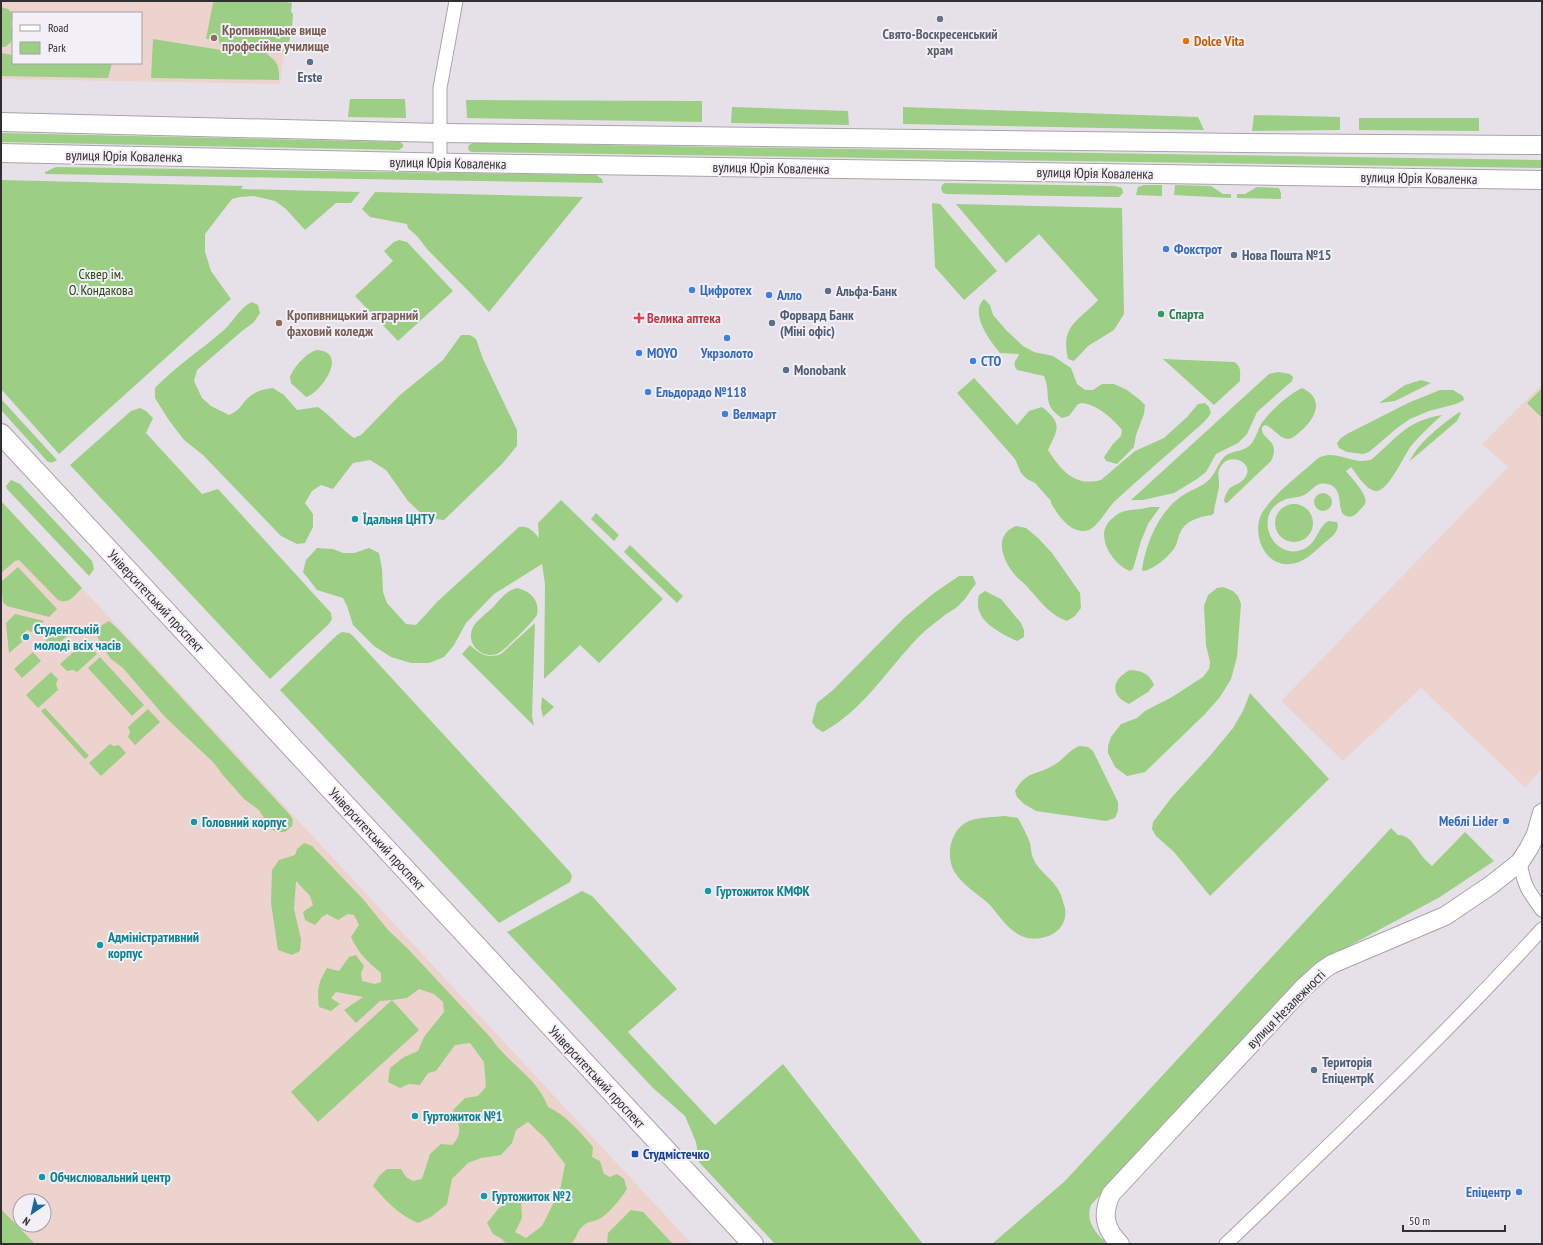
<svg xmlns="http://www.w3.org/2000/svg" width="1543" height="1245" font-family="'PT Sans Narrow',sans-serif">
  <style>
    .education { fill: #edd3ce; fill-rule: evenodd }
    .green { fill: #9cce84 }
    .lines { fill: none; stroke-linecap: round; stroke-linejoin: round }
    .street-casing { stroke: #a9a4ab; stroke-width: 15 }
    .secondary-casing { stroke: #a9a4ab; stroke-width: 20 }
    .primary-casing { stroke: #a9a4ab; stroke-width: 22 }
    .street { stroke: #fff; stroke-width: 13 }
    .secondary { stroke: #fff; stroke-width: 18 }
    .primary { stroke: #fff; stroke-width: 20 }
    .worship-dot { fill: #6b7280; stroke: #f3eff6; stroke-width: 1.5 }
    .education-dot { fill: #8d6e63; stroke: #f3eff6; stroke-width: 1.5 }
    .food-dot { fill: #e8710a; stroke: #f3eff6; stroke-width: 1.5 }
    .service-dot { fill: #5c6f8a; stroke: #f3eff6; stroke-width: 1.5 }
    .shop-dot { fill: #3f7fe0; stroke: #f3eff6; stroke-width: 1.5 }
    .leisure-dot { fill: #2e9e5b; stroke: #f3eff6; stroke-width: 1.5 }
    .health-dot { fill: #e0444e; stroke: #f3eff6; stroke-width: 1.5 }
    .culture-dot { fill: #0f9aa8; stroke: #f3eff6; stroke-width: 1.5 }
    .transit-dot { fill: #1a4fb4; stroke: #f3eff6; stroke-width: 1.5 }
    .labels { text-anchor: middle; stroke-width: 4; stroke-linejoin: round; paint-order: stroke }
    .education-label { font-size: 14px; font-weight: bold; fill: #785e54; stroke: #f3eff6; text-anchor: start }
    .worship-label { font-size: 14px; font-weight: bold; fill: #5b616d; stroke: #f3eff6 }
    .food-label { font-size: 14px; font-weight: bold; fill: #c56008; stroke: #f3eff6; text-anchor: start }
    .service-label { font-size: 14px; font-weight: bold; fill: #4e5e75; stroke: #f3eff6; text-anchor: start }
    .street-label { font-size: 14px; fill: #302f31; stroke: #f3eff6 }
    .shop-label { font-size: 14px; font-weight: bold; fill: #366cbe; stroke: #f3eff6; text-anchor: start }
    .park-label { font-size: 14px; fill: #284a14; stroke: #f3eff6 }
    .leisure-label { font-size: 14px; font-weight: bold; fill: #27864d; stroke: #f3eff6; text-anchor: start }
    .health-label { font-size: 14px; font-weight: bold; fill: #be3a42; stroke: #f3eff6; text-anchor: start }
    .culture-label { font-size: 14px; font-weight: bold; fill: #0d838f; stroke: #f3eff6; text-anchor: start }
    .transit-label { font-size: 14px; font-weight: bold; fill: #164399; stroke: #f3eff6; text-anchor: start }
  </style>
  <rect width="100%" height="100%" fill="#e6e1e9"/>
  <!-- education -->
  <path class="education" d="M1 1H291L280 84 1 79ZM13 13H141V63H13Z
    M1542 384V769L1525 787 1421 688 1343 761 1281 701 1508 467 1482 444Z
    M1 501 692 1244H35L1 1209ZM20 1201H44V1225H20Z"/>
  <!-- green -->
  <path class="green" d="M217 1H278L292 3 291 12 293 14C292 29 291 39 285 53L275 50 273 48 260 46C272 62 280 57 279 80L151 78 153 39 221 50 219 40 206 39 213 3Z
    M1 7 8 9 13 14 11 23 13 35 11 42 5 47H1Z
    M1 53 13 55V63H112L108 78 1 76Z
    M350 99H405L406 118 348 117Z
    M466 100 702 101V122L467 118Z
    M732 107 848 111 849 125 731 123Z
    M903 107 1198 117 1204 130 903 124Z
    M1254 115 1340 117V130L1252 131Z
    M1359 118H1479V131L1359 130Z
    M1 133 400 142 403 144V147L399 150 1 142Z
    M473 143 1542 160V168L472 152 469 151 468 147 469 145Z
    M56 167 596 175 602 179 603 183 45 174V172Z
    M1 180 243 186 241 189 360 192 351 203H336L305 230 286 209 275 201 254 196 240 197 232 199 205 234V252L211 271 231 299 59 454 1 389Z
    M945 183 1115 186 1122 188 1123 193 1119 197H1115L947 194 943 193 941 189 942 185Z
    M1144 185H1162V196L1136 195 1138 187Z
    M1175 185 1211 186 1223 194H1231V198L1174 195Z
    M1257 187 1279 188 1281 193V199L1237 198V194H1245Z
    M375 192 583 197 489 312 427 249 417 236 408 228 407 224 370 217 362 209Z
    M932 203 940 204 997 271 964 300 935 267Z
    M956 204 1122 208 1124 314 1114 330 1088 346 1074 361 1068 359C1060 325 1079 321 1098 300L1039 234 1006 263Z
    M399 240 407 242 453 291 398 341 355 296 393 261 384 251 394 242Z
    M984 299 990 305 993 315 1007 331 1023 346 1034 352 1053 356 1071 368 1077 384 1085 390H1093L1102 384H1114L1127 390 1140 400 1145 405 1144 414 1136 435 1134 447 1117 464 1106 461 1104 457 1113 444 1121 436 1122 430C1112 418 1099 406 1083 403L1078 404 1069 416 1062 418C1041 404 1052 395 1044 376L1017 370C1011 362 1017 361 1019 354L1000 353C990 341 969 313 984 299Z
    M252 302 258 305 260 313 254 322 242 331 197 370 194 381 202 398 211 406 229 415C241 410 240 405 249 397 256 391 264 389 273 388L284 395 297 410 318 407C332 417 341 429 354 438L361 435 400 395 443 360 461 335H470L476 339 483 359 517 430V446L502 464 444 520 426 518 408 501 386 470 370 460 353 463 333 489 321 485 312 491 305 503 313 514V527L305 543 297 544 281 536 203 455 184 440 168 419 155 398V388C176 366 201 350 224 330 234 321 240 307 252 302Z
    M317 350C350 352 320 394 306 397L291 383 290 377C294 367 306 353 317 350Z
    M1163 359 1234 362C1242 366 1240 374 1240 381L1214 405Z
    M1278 372 1290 374 1293 377 1292 381 1257 412 1247 434 1238 443 1216 454 1206 472 1197 479 1174 493 1143 500H1131L1269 374Z
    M974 378 1017 425 1029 411 1042 407C1063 424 1058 429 1048 450 1061 470 1074 487 1101 480L1135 451 1164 438 1187 417 1198 404 1205 403 1209 407 1211 413C1205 423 1193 431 1185 439 1162 459 1139 479 1116 500 1107 508 1097 530 1085 531 1069 532 1058 515 1051 503V501L1035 483 1027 479 1021 473 1015 459 957 393Z
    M1421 380 1431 383 1395 401 1379 403 1405 385Z
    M1302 388C1324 398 1317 417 1302 430 1298 433 1294 438 1289 439 1279 439 1273 427 1265 425L1262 427C1260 441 1282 439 1271 461L1227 503H1225L1224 500C1225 496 1227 492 1229 489 1234 484 1242 484 1246 476 1254 462 1228 451 1220 468 1217 473 1219 477 1219 483 1220 488 1214 506 1214 513L1212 515C1199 517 1186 520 1180 533 1178 536 1178 541 1176 545 1172 554 1154 570 1143 571L1142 569C1146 544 1158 514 1179 498 1189 490 1201 488 1210 479 1216 472 1218 463 1225 456 1233 450 1245 452 1252 443 1256 437 1258 430 1261 424 1270 411 1289 394 1302 388Z
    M1542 388V418L1527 403Z
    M1440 390H1453L1463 396 1464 400 1456 404 1429 411 1410 419 1397 428 1369 452 1363 454 1347 452 1339 448 1337 443 1341 438 1347 434 1408 403Z
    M1 399 57 460C53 463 50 463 47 461L1 410Z
    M140 408 146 411 153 418 146 433 202 494 218 489 331 613 332 619 329 624 270 679 70 465 131 411Z
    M1460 412 1461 413 1457 421 1410 461C1416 445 1445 421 1460 412Z
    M1442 415C1431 425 1420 435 1411 446 1404 455 1388 493 1375 491 1365 489 1357 474 1351 467L1346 471C1351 478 1369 495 1365 504 1363 507 1359 511 1357 513 1354 516 1350 518 1346 516 1335 512 1346 489 1328 484 1315 481 1313 491 1304 495 1298 498 1290 497 1284 500 1250 514 1274 565 1306 548 1317 542 1318 527 1328 521L1337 522 1338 526C1337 534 1329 539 1323 544 1313 553 1304 563 1290 564 1264 567 1251 532 1262 513 1273 494 1301 474 1317 459 1335 447 1353 467 1372 459 1398 437 1406 421 1442 415Z
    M11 480 20 484 92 561 94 569 89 576 7 489 6 486Z
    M1314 502a9 9 0 1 1 18 0a9 9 0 1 1-18 0Z
    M561 500 663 599 599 663 580 645 544 679 545 584 542 564 494 594 466 623 454 645 444 657 429 663H411L391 657 374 646 353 625 347 606 343 598 317 590 303 572 306 560 317 548 333 549 343 553H354L369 548 379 553 382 569 383 592 387 603 406 624 416 625 438 601 519 527C529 526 533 531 539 538L538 523Z
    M1 501 82 588C75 595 69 605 58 600L19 560 15 561 1 573Z
    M1275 523a19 19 0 1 1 38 0a19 19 0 1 1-38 0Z
    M1150 507H1160L1148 524 1141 541 1133 569 1130 571C1121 568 1113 559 1108 550 1102 537 1102 526 1114 517 1117 514 1121 512 1125 511 1133 509 1141 510 1150 507Z
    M596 513 619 535 614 541 591 519Z
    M1016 526 1026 528 1038 538 1052 553 1080 593 1081 608 1075 616 1067 621C1050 615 1042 603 1030 590 1026 584 1019 580 1015 575 1002 560 993 535 1016 526Z
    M630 545 683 596 677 603 624 552Z
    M18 567 57 609 49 617 7 606 3 602 1 582Z
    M959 576H973L976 584C970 590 967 598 961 603 957 608 951 611 946 614 935 623 921 633 912 644 884 675 860 712 823 732L816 728 812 722 817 703 833 690 905 617 934 593Z
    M1223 587 1233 591 1238 596 1241 604 1237 657 1231 679 1220 697 1205 714 1145 772 1127 776 1115 767 1108 753V746L1111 737 1121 724 1137 718 1145 711 1172 697 1203 677 1209 669 1210 662 1206 645 1204 606 1208 595 1217 588Z
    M517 588C531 591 540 601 537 615 533 622 504 651 497 654 481 659 465 643 473 627 477 620 487 613 493 607 500 600 507 590 517 588Z
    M985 591 1001 599 1021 623 1024 630V637L1017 641C998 632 972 620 979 595Z
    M15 614 44 621 32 632 27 630 20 637 22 642 9 653 6 623Z
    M109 621 117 628 290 815 293 820 292 826 285 832H276L270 828 259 810 244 799 222 774 214 763 165 717 123 668 111 659 103 648 96 634 102 625Z
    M535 623 532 716 534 726 462 654 470 645C479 654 488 659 501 654Z
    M60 627 68 635 50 652 42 644Z
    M342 632 349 633 352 635 570 872 572 876 570 882 499 923 280 690 337 635Z
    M86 641 97 654 77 672 73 670 67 671 60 664Z
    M33 652 41 661 22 678 14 669Z
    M100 657 144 705 132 716 88 668Z
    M1130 670C1142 671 1149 673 1154 685L1148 692 1129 704C1109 695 1112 679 1130 670Z
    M51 672 58 679 56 684 58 690 38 708 26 695Z
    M1250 693 1329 779 1210 896 1174 852 1156 836 1152 829 1153 822 1172 797 1209 757 1233 728 1243 711Z
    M542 697 554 707 543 717 541 708Z
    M45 708 89 756 85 759 41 711Z
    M148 709 160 722 135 745 128 737 130 732 128 727Z
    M110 744 114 746 119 745 126 753 101 776 89 763Z
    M1079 746 1088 747 1093 751 1118 802V811L1115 818 1106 821 1036 811 1024 804 1017 797 1015 791C1027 770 1036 776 1054 765 1063 760 1069 750 1079 746Z
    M1005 816 1018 818C1022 826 1027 834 1030 843 1031 848 1031 853 1033 858 1038 871 1053 879 1059 891 1062 896 1063 903 1065 908 1069 932 1043 943 1024 937 1009 932 999 915 989 904 977 893 962 885 954 871 945 855 951 828 969 821 978 817 995 817 1005 816Z
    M1391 828 1398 835C1411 835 1416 849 1423 857 1425 860 1429 863 1432 866L1465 832 1494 861 1440 897 1312 966 1306 972 1091 1205C1085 1222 1096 1233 1107 1244H992L1065 1181Z
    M304 843 312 846 363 899 388 930 408 949 491 1038C508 1064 537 1077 548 1107 566 1115 580 1132 593 1147L592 1157 600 1161 604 1174 610 1177 617 1174 624 1179 627 1189C621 1198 609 1214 599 1219 593 1222 587 1221 582 1227 576 1232 577 1240 570 1244H506L502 1239 493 1234 487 1223 499 1208 514 1197 521 1201 522 1218 515 1232 526 1238 542 1226 560 1190 565 1164 545 1138 528 1122 516 1130 512 1143 501 1155 481 1158 468 1163 452 1179 447 1204 431 1217 418 1223C399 1215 387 1202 373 1186L379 1176 387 1169H401L406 1177 413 1181 422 1179 430 1154 441 1144 452 1145C464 1132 459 1125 453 1110L465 1098 478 1096 486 1087 484 1062 470 1043 455 1045 436 1071 428 1073 420 1085 409 1084 400 1088 388 1082 390 1068 404 1057 418 1051 424 1037 444 1012 443 1002 434 994 419 989 407 998 392 1000 419 1030 318 1122 291 1092 392 1000 380 1001 356 1023 344 1010 363 997 336 992 331 998 340 1004 331 1011 319 1007C317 989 318 983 327 968L339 971 349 957 356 955 364 966 361 973 362 981 375 984 381 982V973C367 961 359 954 351 937L359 925 354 915 348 914 338 920 327 914 322 917 315 925 305 920 303 912 313 905 310 896 296 881 294 909 301 939 300 951 292 955 278 950 271 903 272 870 279 860 295 855 297 849Z
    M582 891 592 896 677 989 628 1032 715 1125 783 1064 923 1244H775L699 1162 696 1142 685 1116 653 1088 507 932Z
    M1 1209 35 1244H1Z
    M631 1210 643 1212 673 1244H610L607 1242 608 1233Z"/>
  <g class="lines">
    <defs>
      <path id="street" d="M440 163V88L456 1
        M1520 862C1524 886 1528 891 1542 910
        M1226 1244C1333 1141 1442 1039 1542 929"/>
      <path id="secondary" d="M1 122 440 133 1244 143 1542 145
        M1 153 459 163 1542 180
        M1120 1244C1104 1228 1102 1214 1111 1194L1304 987 1323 970 1332 964 1445 916 1491 885 1520 862 1529 848 1536 834 1542 813"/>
      <path id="primary" d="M1 434 753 1244"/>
    </defs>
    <!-- street casing -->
    <use href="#street" class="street-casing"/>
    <!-- secondary casing -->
    <use href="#secondary" class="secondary-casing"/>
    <!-- primary casing -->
    <use href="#primary" class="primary-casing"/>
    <!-- street -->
    <use href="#street" class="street"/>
    <!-- secondary -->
    <use href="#secondary" class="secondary"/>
    <!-- primary -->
    <use href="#primary" class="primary"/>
  </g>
  <!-- markers -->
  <circle class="worship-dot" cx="940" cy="19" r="4"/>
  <g class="education-dot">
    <circle cx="214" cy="38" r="4"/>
    <circle cx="279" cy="323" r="4"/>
  </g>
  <circle class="food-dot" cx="1186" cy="41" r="4"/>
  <g class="service-dot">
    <circle cx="310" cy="62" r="4"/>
    <circle cx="1234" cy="255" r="4"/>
    <circle cx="828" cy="291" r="4"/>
    <circle cx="772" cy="323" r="4"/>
    <circle cx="786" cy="370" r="4"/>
    <circle cx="1314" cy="1070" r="4"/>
  </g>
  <g class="shop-dot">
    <circle cx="1166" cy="249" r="4"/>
    <circle cx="692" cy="290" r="4"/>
    <circle cx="769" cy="295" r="4"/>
    <circle cx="727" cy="338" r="4"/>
    <circle cx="639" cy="353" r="4"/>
    <circle cx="973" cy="361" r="4"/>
    <circle cx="648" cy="392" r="4"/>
    <circle cx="725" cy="414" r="4"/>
    <circle cx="1506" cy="821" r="4"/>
    <circle cx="1519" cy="1192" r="4"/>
  </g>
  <circle class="leisure-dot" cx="1161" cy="314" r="4"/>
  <path class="health-dot" d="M637 312h4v4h4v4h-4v4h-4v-4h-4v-4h4z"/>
  <g class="culture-dot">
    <circle cx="355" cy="519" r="4"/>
    <circle cx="26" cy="637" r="4"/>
    <circle cx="194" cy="822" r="4"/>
    <circle cx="708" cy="891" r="4"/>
    <circle cx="100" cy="945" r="4"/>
    <circle cx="415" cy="1116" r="4"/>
    <circle cx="42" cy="1177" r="4"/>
    <circle cx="484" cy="1196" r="4"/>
  </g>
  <rect class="transit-dot" x="631" y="1150" width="8" height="8" rx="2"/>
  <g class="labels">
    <!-- education labels -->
    <g class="education-label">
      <text x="222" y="35">Кропивницьке вище<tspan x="222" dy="16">професійне училище</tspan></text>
      <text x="287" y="320">Кропивницький аграрний<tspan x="287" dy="16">фаховий коледж</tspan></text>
    </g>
    <!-- worship labels -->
    <g class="worship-label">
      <text x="940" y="39">Свято-Воскресенський<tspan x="940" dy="16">храм</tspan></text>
    </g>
    <!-- food labels -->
    <g class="food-label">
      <text x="1194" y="46">Dolce Vita</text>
    </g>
    <!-- service labels -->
    <g class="service-label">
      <text x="310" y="82" text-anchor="middle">Erste</text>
      <text x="1242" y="260">Нова Пошта №15</text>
      <text x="836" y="296">Альфа-Банк</text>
      <text x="780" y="320">Форвард Банк<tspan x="780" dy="16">(Міні офіс)</tspan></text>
      <text x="794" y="375">Monobank</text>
      <text x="1322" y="1067">Територія<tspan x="1322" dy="16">ЕпіцентрК</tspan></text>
    </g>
    <!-- street labels -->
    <g class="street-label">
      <text transform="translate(124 156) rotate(1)" y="5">вулиця Юрія Коваленка</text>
      <text transform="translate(448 163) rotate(1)" y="5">вулиця Юрія Коваленка</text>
      <text transform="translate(771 168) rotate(1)" y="5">вулиця Юрія Коваленка</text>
      <text transform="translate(1095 173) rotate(1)" y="5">вулиця Юрія Коваленка</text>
      <text transform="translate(1419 178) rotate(1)" y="5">вулиця Юрія Коваленка</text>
      <text transform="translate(156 601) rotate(47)" y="5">Університетський проспект</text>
      <text transform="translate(377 839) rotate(47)" y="5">Університетський проспект</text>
      <text transform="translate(1286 1009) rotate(-45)" y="5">вулиця Незалежності</text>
      <text transform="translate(597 1077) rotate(47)" y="5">Університетський проспект</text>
    </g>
    <!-- shop labels -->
    <g class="shop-label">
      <text x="1174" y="254">Фокстрот</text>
      <text x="700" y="295">Цифротех</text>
      <text x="777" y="300">Алло</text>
      <text x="647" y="358">MOYO</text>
      <text x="727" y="358" text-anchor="middle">Укрзолото</text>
      <text x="981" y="366">СТО</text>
      <text x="656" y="397">Ельдорадо №118</text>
      <text x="733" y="419">Велмарт</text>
      <text x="1498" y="826" text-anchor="end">Меблі Lider</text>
      <text x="1511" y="1197" text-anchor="end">Епіцентр</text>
    </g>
    <!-- park labels -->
    <g class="park-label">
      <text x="101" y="279">Сквер ім.<tspan x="101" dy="16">О. Кондакова</tspan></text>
    </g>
    <!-- leisure labels -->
    <g class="leisure-label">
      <text x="1169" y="319">Спарта</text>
    </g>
    <!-- health labels -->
    <g class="health-label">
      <text x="647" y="323">Велика аптека</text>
    </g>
    <!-- culture labels -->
    <g class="culture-label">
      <text x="363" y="524">Їдальня ЦНТУ</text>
      <text x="34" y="634">Студентській<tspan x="34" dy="16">молоді всіх часів</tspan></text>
      <text x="202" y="827">Головний корпус</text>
      <text x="716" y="896">Гуртожиток КМФК</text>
      <text x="108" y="942">Адміністративний<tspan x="108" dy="16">корпус</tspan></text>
      <text x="423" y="1121">Гуртожиток №1</text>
      <text x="50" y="1182">Обчислювальний центр</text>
      <text x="492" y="1201">Гуртожиток №2</text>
    </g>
    <!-- transit labels -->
    <g class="transit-label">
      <text x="643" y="1159">Студмістечко</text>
    </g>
  </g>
  <!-- border -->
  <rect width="1543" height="1245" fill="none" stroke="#302f31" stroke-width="4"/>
  <!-- legend -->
  <rect x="12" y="12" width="130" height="52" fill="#f3eff6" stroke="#a5a2a7"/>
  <rect x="20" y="25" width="20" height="6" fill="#ffffff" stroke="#a5a2a7"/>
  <text x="48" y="32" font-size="12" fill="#302f31">Road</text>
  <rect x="20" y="42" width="20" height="12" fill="#9cce84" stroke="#a5a2a7"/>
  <text x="48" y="52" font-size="12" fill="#302f31">Park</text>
  <!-- north arrow -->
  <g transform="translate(32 1213) rotate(214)"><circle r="19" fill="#f3eff6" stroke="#a5a2a7"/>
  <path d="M0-3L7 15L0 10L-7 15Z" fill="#1c689a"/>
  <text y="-6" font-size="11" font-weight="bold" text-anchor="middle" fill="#302f31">N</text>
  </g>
  <!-- scale -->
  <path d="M1403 1225v6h102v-6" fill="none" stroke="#302f31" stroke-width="2"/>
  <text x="1409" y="1225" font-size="12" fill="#302f31" stroke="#f3eff6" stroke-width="3" paint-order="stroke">50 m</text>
</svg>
